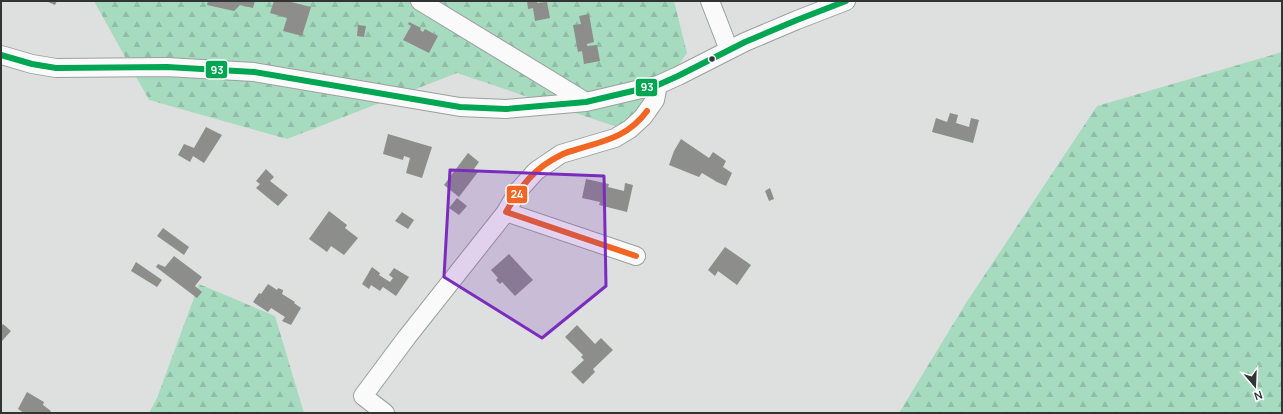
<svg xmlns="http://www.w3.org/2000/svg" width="1283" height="414" font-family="Manrope,sans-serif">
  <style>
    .forest { fill: url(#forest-firs) }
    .building { fill: #8d8d8c }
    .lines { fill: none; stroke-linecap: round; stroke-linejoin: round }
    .minor-casing { stroke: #9d9f9e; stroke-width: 20 }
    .minor { stroke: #fafafa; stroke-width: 18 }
    .bus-1-casing { stroke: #fff; stroke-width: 9 }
    .bus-2-casing { stroke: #fff; stroke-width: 9 }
    .bus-1 { stroke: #00a651; stroke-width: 6 }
    .bus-2 { stroke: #f26522; stroke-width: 6 }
    .marked { fill: #7b2cbf; fill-opacity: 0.2; stroke: #7b2cbf; stroke-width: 3; stroke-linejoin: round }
    .bus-dot { fill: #323433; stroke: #fff; stroke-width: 1.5 }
    .line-badge { stroke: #fff; stroke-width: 1.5 }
    .badge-label { font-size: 11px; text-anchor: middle; font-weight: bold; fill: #fff }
  </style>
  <defs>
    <pattern id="forest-firs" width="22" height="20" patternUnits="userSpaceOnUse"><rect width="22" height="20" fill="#a7dbbf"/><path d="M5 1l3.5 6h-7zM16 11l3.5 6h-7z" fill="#90bda5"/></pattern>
  </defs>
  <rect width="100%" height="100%" fill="#dde0de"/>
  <!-- forest -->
  <path class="forest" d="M94 1H674L687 53 632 132 457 73 287 139 149 100Z
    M1282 52V413H899L966 303 1097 106Z
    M199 284 275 316 304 413H149L157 398Z"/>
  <!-- building -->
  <path class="building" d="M46 1H57L55 5Z
    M208 1H255L253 8 240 5 234 11 207 5Z
    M274 1H287L311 7 302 36 283 31 287 18 270 13Z
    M527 1H537V3L547 2 550 18 535 21 533 8 528 9Z
    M589 14 594 42 587 44V46L597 45 600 61 584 64 582 51 578 52 573 25 581 24 579 16Z
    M409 22 421 28 420 30 423 32 425 29 438 36 429 53 403 40 411 26 408 24Z
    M358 25 366 26 364 37 357 36Z
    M950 113 958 115 956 123 969 127 971 118 979 120 973 143 932 132 936 118 947 122Z
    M206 127 222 135 204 163 193 156 190 162 178 155 184 144 194 148Z
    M388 134 432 147 422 178 406 173 410 158 404 156 403 160 383 154Z
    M681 139 709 158 713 152 726 161 723 167 732 173 726 186 717 182 702 173 699 177 669 165 674 151Z
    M468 153 479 162 474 169 478 172 459 197 444 185Z
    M266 169 274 177 270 181 288 195 278 206 256 188 260 184 256 181Z
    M586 179 609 184 608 187 624 191 625 183 633 185 627 212 599 205 600 202 582 198Z
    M770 188 774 199 769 201 765 191Z
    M457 198 467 206 459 215 449 208Z
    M329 211 347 225 345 228 358 238 344 255 331 246 327 252 309 239Z
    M402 212 414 220 408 229 395 221Z
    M163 228 189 247 184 255 157 236Z
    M725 247 751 265 737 285 718 271 715 276 708 270Z
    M509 254 533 280 515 296 502 282 500 284 496 280 498 278 491 270Z
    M174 256 202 277 195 286 202 292 197 298 156 267 158 264 165 267Z
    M136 262 162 280 157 287 131 271Z
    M372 267 380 273 379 275 390 282 393 278 389 275 394 268 409 277 396 296 383 287 380 291 371 285 369 289 362 284Z
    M268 284 277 290 278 288 283 290V291L282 294 295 302 294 303 301 308 291 325 282 321 285 317 271 308 268 312 253 302 259 293 261 294Z
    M3 324 11 331 2 341 1 340V327Z
    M577 325 595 344 601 338 613 350 593 369 595 372 583 384 571 372 584 360 581 357 583 355 565 337Z
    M27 392 44 402 43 405 51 411 49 413H24L18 409Z"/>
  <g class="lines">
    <defs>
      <path id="minor" d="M420 1 586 102
        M710 1 729 50
        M1 55 32 64 56 68 167 67 254 72 460 107 506 109 586 102 658 85 678 76 745 42 797 20 846 1
        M636 256 506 212 518 191 536 171 561 154 615 138 630 129 643 117 655 100 658 85
        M385 413 363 396 407 337 506 212"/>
    </defs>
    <!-- minor casing -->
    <use href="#minor" class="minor-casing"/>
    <!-- minor -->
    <use href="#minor" class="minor"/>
    <defs>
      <path id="bus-1" d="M1 55 32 64 56 68 167 67 254 72 460 107 506 109 586 102 658 85 678 76 745 42 797 20 846 1"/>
      <path id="bus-2" d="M636 256 506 212C521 186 534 168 561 155 566 152 573 151 578 149 605 141 629 136 647 111"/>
    </defs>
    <!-- bus-1 casing -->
    <use href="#bus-1" class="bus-1-casing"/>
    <!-- bus-2 casing -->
    <use href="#bus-2" class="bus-2-casing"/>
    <!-- bus-1 -->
    <use href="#bus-1" class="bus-1"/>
    <!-- bus-2 -->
    <use href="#bus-2" class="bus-2"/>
  </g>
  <!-- marked area -->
  <path class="marked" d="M450 170 604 176 606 286 542 338 444 277Z"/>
  <!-- markers -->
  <circle class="bus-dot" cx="712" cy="59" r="3.5"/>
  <g class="line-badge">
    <rect x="205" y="60" width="23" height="19" rx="4" fill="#00a651"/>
    <rect x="635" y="78" width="23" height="19" rx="4" fill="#00a651"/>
    <rect x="506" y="185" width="22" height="19" rx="4" fill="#f26522"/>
  </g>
  <g class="badge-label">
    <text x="217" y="74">93</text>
    <text x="647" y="91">93</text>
    <text x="517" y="198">24</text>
  </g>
  <!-- border -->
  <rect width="1283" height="414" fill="none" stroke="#323433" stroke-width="4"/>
  <!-- north arrow -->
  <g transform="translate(1255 386) rotate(161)" stroke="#ffffff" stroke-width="3" paint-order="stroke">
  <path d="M0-3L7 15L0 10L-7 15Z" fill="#323433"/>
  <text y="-6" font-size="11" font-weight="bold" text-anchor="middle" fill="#323433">N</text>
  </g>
</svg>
